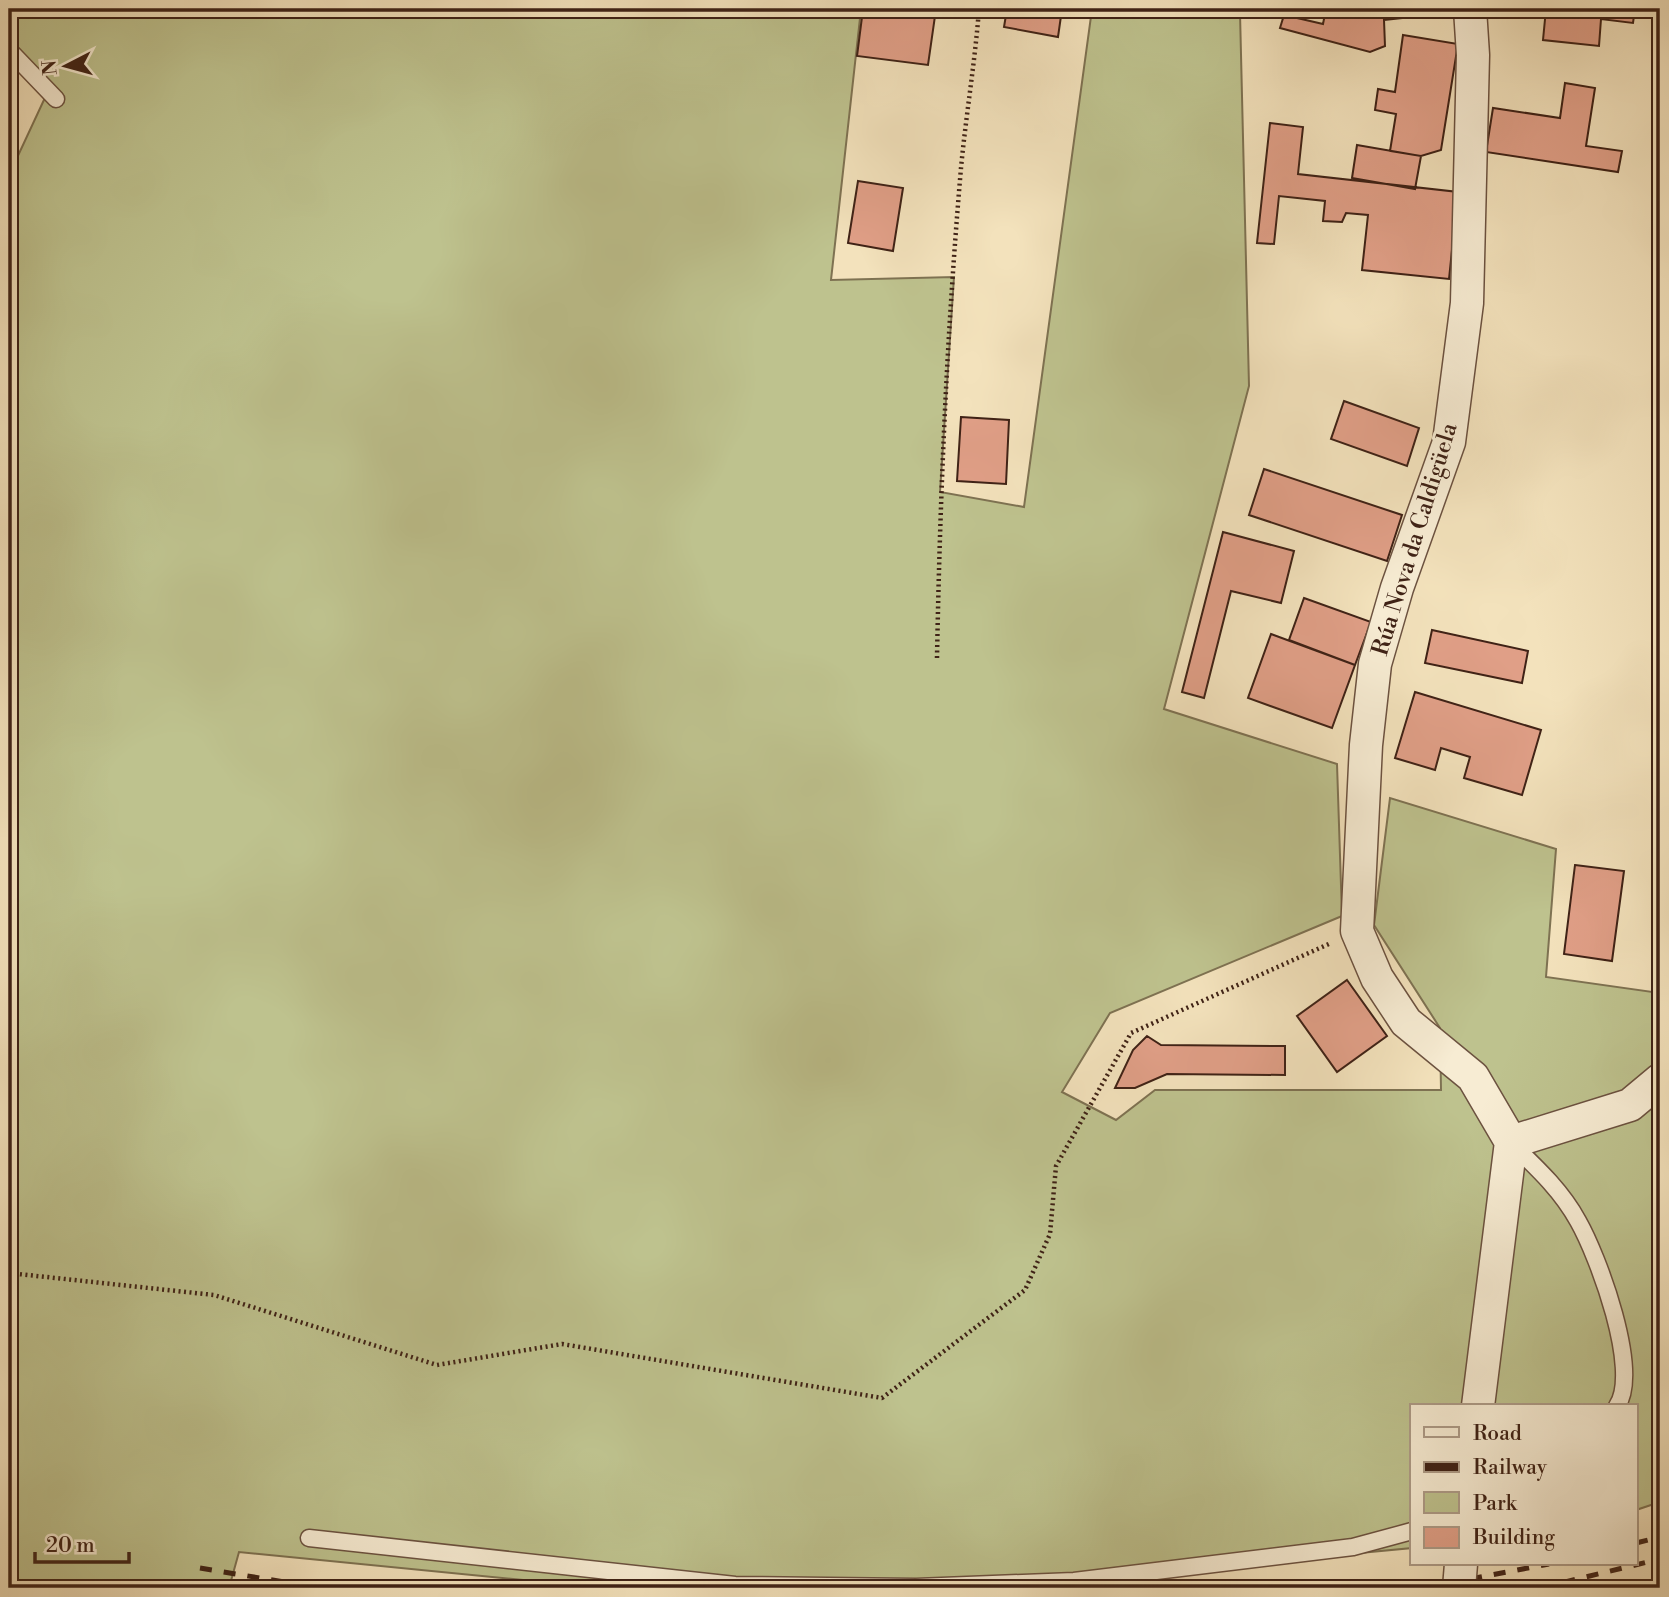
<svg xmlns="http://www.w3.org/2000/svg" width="1669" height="1597" font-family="'Libre Bodoni',serif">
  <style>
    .green { fill: #bec28e; stroke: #7e7252; stroke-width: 2 }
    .building { fill: #e09f87; stroke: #3f2216; stroke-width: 2 }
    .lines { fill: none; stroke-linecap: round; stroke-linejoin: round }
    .service-casing { stroke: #6c5240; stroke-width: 19 }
    .minor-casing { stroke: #6c5240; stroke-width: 35 }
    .path { stroke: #3f2216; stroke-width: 4.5; stroke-dasharray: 2 3.5; stroke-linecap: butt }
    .service { stroke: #f7ecd3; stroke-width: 16 }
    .minor { stroke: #f7ecd3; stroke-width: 32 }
    .rail { stroke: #3f2216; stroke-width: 5; stroke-dasharray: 12 12; stroke-linecap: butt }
    .minor-bridge-casing { stroke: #6c5240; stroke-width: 35; stroke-linecap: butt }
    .minor-bridge { stroke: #f7ecd3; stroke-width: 32 }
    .labels { text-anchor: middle; stroke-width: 6; stroke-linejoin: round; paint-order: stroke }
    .street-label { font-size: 23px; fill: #3f2216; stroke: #f7ecd3 }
  </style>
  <rect width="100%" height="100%" fill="#f3e2bc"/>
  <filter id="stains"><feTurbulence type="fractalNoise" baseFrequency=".00286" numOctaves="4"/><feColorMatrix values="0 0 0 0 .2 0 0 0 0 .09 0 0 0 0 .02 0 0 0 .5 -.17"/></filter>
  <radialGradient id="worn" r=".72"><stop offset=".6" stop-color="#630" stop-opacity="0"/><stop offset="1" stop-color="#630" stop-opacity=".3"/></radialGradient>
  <!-- green -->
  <path class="green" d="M9 9H861L831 280 954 277 940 492 1024 507 1092 9 1240 13 1249 386 1164 709 1337 764 1342 916 1110 1013 1062 1092 1116 1120 1155 1090H1441L1440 1028 1374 925 1390 798 1556 849 1546 977 1660 993V1502L1636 1510V1406H1412V1548L1098 1578 860 1588H605L239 1552 229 1588H9V175L50 87 9 49Z"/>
  <!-- building -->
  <path class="building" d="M863 9H936L928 65 857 56Z
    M1007 9H1062L1058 37 1004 27Z
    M1326 9H1420V16L1384 20 1385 46 1370 52 1280 28 1284 15 1323 24Z
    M1546 9H1635L1633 23 1601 19 1599 46 1543 40Z
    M1403 35 1458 44 1441 150 1421 156 1390 151 1396 114 1375 110 1378 89 1395 92Z
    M1565 83 1595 88 1586 146 1622 151 1618 172 1486 152 1493 108 1560 118Z
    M1270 123 1303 127 1298 174 1458 192 1449 279 1362 270 1368 215 1346 213 1342 222 1323 221 1325 201 1279 196 1274 244 1257 243Z
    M1357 145 1421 156 1415 189 1352 178Z
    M858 181 903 188 893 251 848 243Z
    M1344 401 1419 428 1407 466 1331 439Z
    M961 417 1009 420 1006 484 957 481Z
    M1264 469 1402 515 1387 561 1249 515Z
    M1223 532 1294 551 1281 603 1231 591 1204 698 1182 692Z
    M1304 598 1371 622 1355 665 1289 640Z
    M1432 630 1528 651 1522 683 1425 663Z
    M1271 634 1355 665 1332 728 1248 698Z
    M1415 692 1541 730 1522 795 1464 778 1470 757 1441 748 1435 770 1395 758Z
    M1575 865 1624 871 1612 961 1564 954Z
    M1347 980 1387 1036 1337 1072 1297 1016Z
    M1147 1036 1161 1045 1285 1046V1075L1167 1074 1135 1088H1115L1133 1050Z"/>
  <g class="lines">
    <defs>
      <path id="service" d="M9 50 56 99
        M1511 1143C1536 1167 1561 1190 1578 1221 1598 1256 1641 1371 1617 1406
        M309 1538 735 1585 916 1587 1074 1581 1353 1547 1412 1531"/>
      <path id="minor" d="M1470 9 1473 55 1467 303 1449 442 1397 588 1375 664 1366 745 1357 931 1377 978 1406 1022 1473 1077 1511 1142
        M1511 1142 1630 1105 1660 1080
        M1478 1406 1511 1142"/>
    </defs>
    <!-- service casing -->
    <use href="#service" class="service-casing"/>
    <!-- minor casing -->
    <use href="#minor" class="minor-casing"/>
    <!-- path -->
    <path class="path" d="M937 658C940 494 947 331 961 168 966 115 975 62 979 9
      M9 1273 214 1295 437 1365 562 1344 882 1398 1025 1290 1050 1234 1056 1166 1131 1033 1331 943"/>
    <!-- service -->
    <use href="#service" class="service"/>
    <!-- minor -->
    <use href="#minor" class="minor"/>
    <!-- rail -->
    <path class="rail" d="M1636 1543 1660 1537
      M200 1568 320 1588
      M1423 1588 1549 1564
      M1540 1588 1660 1559"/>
    <defs>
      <path id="minor-bridge" d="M1459 1588 1461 1564"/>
    </defs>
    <!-- minor-bridge casing -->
    <use href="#minor-bridge" class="minor-bridge-casing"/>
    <!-- minor-bridge -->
    <use href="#minor-bridge" class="minor-bridge"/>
  </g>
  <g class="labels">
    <!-- street labels -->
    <g class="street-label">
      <text transform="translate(1414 539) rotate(-73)" y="8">Rúa Nova da Caldigüela</text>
    </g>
  </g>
  <!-- margin -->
  <rect width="1669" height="1597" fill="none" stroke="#f3e2bc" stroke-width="35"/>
  <rect x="10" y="10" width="1648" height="1576" fill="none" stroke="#3f2216" stroke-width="3.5"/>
  <rect x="18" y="18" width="1634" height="1562" fill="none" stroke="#3f2216" stroke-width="2"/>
  <!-- legend -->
  <rect x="1410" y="1404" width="228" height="161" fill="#f7ecd3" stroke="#ad9b87" stroke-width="2"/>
  <rect x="1424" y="1427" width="35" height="10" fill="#f7ecd3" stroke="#ad9b87" stroke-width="2"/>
  <text x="1473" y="1440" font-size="21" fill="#3f2216">Road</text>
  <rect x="1424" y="1462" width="35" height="10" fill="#3f2216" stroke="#ad9b87" stroke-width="2"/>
  <text x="1473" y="1474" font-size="21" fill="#3f2216">Railway</text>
  <rect x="1424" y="1492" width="35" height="21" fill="#bec28e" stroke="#ad9b87" stroke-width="2"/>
  <text x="1473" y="1510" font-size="21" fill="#3f2216">Park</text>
  <rect x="1424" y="1527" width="35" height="21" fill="#e09f87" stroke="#ad9b87" stroke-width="2"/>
  <text x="1473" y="1544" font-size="21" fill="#3f2216">Building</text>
  <!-- north arrow -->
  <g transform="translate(66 66) rotate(264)" stroke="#f7ecd3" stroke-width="5" paint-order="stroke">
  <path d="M0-5L12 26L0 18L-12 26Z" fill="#3f2216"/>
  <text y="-10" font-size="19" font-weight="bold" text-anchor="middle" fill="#3f2216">N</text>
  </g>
  <!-- scale -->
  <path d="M35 1552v10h94v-10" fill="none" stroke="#3f2216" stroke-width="3.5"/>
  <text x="46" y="1552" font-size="21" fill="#3f2216" stroke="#f7ecd3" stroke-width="5" paint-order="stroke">20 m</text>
  <rect width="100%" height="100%" filter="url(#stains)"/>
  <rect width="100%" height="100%" fill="url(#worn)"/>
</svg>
